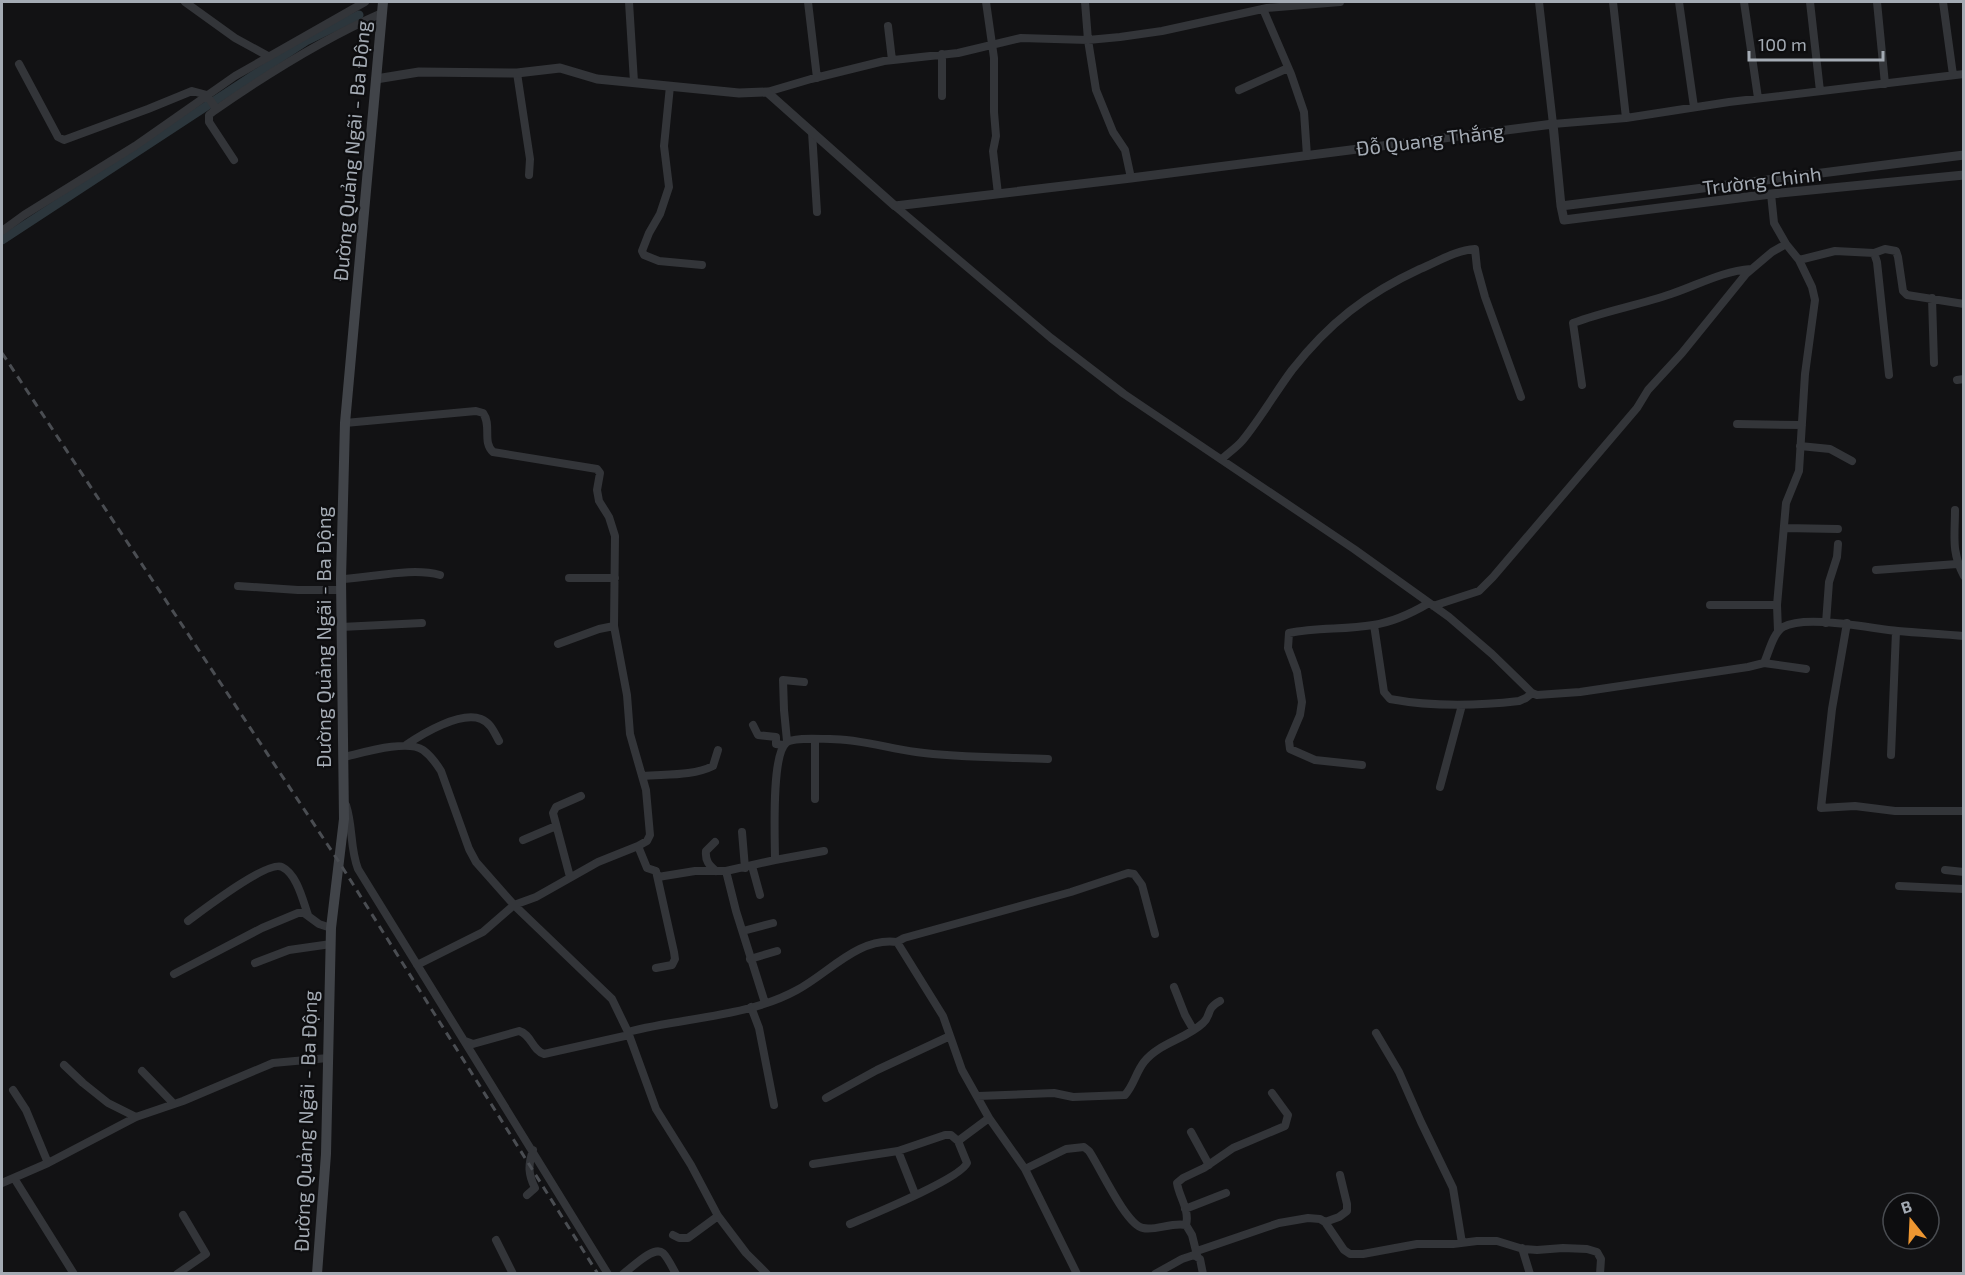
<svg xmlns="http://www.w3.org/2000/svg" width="1965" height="1275" font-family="'Exo 2',sans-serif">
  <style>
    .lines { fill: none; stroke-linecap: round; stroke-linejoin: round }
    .canal { stroke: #2c363c; stroke-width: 9 }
    .minor { stroke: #333539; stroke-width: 8 }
    .tertiary { stroke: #333539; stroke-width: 9 }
    .secondary { stroke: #414449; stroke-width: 10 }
    .rail { stroke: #4a4d52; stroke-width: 3; stroke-dasharray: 8 6; stroke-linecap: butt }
    .labels { text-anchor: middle; stroke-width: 4.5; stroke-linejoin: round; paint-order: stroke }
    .street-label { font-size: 20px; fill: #a4abb4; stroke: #0d0d0f }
  </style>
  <rect width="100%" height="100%" fill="#121214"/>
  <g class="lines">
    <!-- canal -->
    <path class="canal" d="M2 240 306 41 359 15"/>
    <!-- minor -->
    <path class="minor" d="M185 2 235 38 268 56
      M629 2 634 82
      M808 2 817 78
      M986 2 994 58V112L996 136 993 151 998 194
      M1085 2 1088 40 1096 90 1113 132 1125 150 1131 178
      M1539 2 1553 124 1626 118 1729 102 1964 74
      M1613 2 1626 118
      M1679 2 1694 107
      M1744 2 1758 98
      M1810 2 1820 91
      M1877 2 1885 84
      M1943 2 1953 75
      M1263 9 1291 74 1304 112 1307 156
      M888 26 892 60
      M19 64 58 137 64 140 148 109 192 91 207 95 216 109
      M517 73 530 159 529 175
      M670 86 664 146 669 187 660 214 649 233 642 251 644 255 659 261 702 265
      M1239 90 1288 68
      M767 92 811 79 884 61 958 53 1021 38 1088 40 1120 37 1162 31 1267 8 1340 2
      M942 96V54
      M812 132 817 212
      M234 160 209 122V115L214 111C267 74 323 39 382 13
      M1771 194 1774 223 1786 244 1799 260 1812 287 1815 300 1805 374 1799 471 1786 503 1777 605 1778 631
      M895 206 1051 338 1124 394 1354 549 1449 617 1492 654 1532 693 1537 695 1580 692 1748 667 1764 663C1769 652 1773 633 1783 627 1807 614 1872 629 1898 631 1920 633 1942 634 1964 636
      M2 231 24 215 135 146 235 76 365 2
      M1874 253 1877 262 1889 375
      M1799 260 1835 251 1874 253 1885 249 1896 251 1898 257 1903 291 1907 295 1964 304
      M1932 298 1934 363
      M1957 380 1964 379
      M1582 385 1573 323C1605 311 1639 305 1671 294 1698 285 1722 271 1751 269
      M345 423 476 411 483 413C492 425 482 442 493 452L597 469 600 473 597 490 599 501 609 517 615 536 614 626 627 695 630 734 646 790 650 835 647 841 638 846 598 862 536 897 514 905 483 932 417 965
      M1737 424 1802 425
      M1800 446 1830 449 1852 461
      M1222 459C1228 453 1236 448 1242 441 1260 419 1275 393 1292 370 1329 323 1366 294 1420 269 1437 262 1456 250 1475 249L1477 268 1485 297 1521 397
      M1955 510C1955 536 1951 552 1964 576
      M1784 528 1838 529
      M1876 570 1957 564
      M569 578H615
      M341 579C371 578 411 567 440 575
      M238 586 298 590H341
      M1710 605H1777
      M1433 606 1479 591 1493 577 1637 408 1648 390 1682 353 1746 274 1772 252 1786 244
      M1826 623 1829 582 1837 557 1838 544
      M1847 623 1832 709 1821 808 1855 806 1895 811H1964
      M1374 625 1384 692 1390 699C1433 707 1476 706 1519 701L1526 698 1532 693
      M341 627 422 623
      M558 644 599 629 614 626
      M1764 663 1806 669
      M753 725 758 735 776 737V744L783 745
      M787 741 784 710 783 680 804 682
      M406 745C422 734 460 711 481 719 491 723 494 732 499 741
      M1891 755 1896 631
      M344 757C362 753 407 739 423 750 430 755 436 763 441 771L469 849 476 862 514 905 612 999 628 1032 656 1109 691 1165 718 1216 746 1253 767 1274
      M1362 765 1315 760 1290 749 1289 741 1300 715 1302 702 1297 672 1288 648 1289 633C1317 627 1345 630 1373 625 1394 622 1412 613 1429 603
      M643 776C666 774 693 776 713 766L718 750
      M1440 787 1462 705
      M815 799V739
      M346 805C353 826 350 849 358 869L608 1274
      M742 832 745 868
      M523 840 556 826
      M715 842 706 851C705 861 709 865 716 871
      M638 846 647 868 656 871 674 952 675 959 672 965 656 968
      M775 860 824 851
      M752 866 760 895
      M1945 870 1964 872
      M726 871 736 911 765 1003
      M570 877 553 813 556 807 581 796
      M658 877 695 871H726L775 860C775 839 771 756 786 743 792 737 820 739 830 739 859 739 887 748 916 752 959 758 1004 757 1048 759
      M1899 886 1964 889
      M188 921C203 910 268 860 282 867 297 874 303 901 308 915
      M743 931 773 923
      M897 942 904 938 1071 892 1128 873 1134 874 1142 885 1155 934
      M750 959 777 951
      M255 963 289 950 331 944
      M174 974 262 928 298 913H304L319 924 331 928
      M1174 987 1185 1015 1193 1029
      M751 1007 759 1028 774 1105
      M628 1032C683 1017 746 1018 797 990 829 973 858 937 897 942L943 1016 962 1070 989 1118 1025 1169 1077 1274
      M1376 1033 1399 1072 1421 1122 1453 1188 1462 1243
      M465 1041 473 1044 519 1031C531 1034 532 1050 544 1054L629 1035
      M64 1065 83 1083 108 1103 136 1117
      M142 1071 174 1104
      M13 1090 26 1110 48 1163
      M978 1096 1054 1093 1073 1097 1125 1095C1134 1085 1136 1072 1144 1062 1159 1043 1186 1039 1203 1023 1212 1015 1205 1009 1220 1001
      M826 1098 877 1070 950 1036
      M1191 1132 1209 1165
      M898 1151 915 1194
      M813 1164 898 1151 945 1135H951L958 1141 989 1118
      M1025 1169 1066 1149 1084 1147 1089 1151C1100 1167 1126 1225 1143 1228 1156 1231 1171 1222 1186 1225L1192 1235 1197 1255
      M14 1178 74 1274
      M2 1183 48 1163 136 1117 183 1101 273 1063 328 1058
      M527 1195 535 1188C528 1174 528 1165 533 1150
      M1185 1209 1226 1193
      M1325 1222 1339 1217 1347 1211V1204L1340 1175
      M850 1224C871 1215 960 1179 967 1163L958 1141
      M1186 1225C1190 1210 1179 1197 1177 1183L1183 1178 1204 1168 1233 1148 1285 1126 1288 1115 1272 1093
      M673 1235 679 1238H688L718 1216
      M496 1240 513 1274
      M1522 1248 1530 1274
      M1197 1251 1279 1223 1308 1218 1320 1219 1325 1222 1344 1250 1350 1254H1363L1417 1244H1453L1477 1241H1497L1523 1249 1537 1250 1563 1248 1587 1249 1597 1252 1601 1259 1600 1274
      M177 1274 206 1254 183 1215
      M623 1274C632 1268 653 1245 663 1253 668 1258 672 1267 676 1274
      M1155 1274 1182 1259 1194 1255 1200 1259 1203 1274"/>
    <!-- tertiary -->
    <path class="tertiary" d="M376 79 419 72 517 73 560 68 597 79 739 93 767 92 895 206 1131 178 1553 124 1561 206 1564 220 1771 194 1964 175
      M1561 206 1964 155"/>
    <!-- secondary -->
    <path class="secondary" d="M317 1274 326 1154 331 928 344 819 341 579 345 423 383 2"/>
    <!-- rail -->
    <path class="rail" d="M2 353 339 862 598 1274"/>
  </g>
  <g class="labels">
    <!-- street labels -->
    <g class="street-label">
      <text transform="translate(1430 140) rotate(-7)" y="7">Đỗ Quang Thắng</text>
      <text transform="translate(352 151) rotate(-85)" y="7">Đường Quảng Ngãi - Ba Động</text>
      <text transform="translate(1762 181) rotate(-7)" y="7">Trường Chinh</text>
      <text transform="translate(324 637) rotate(-90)" y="7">Đường Quảng Ngãi - Ba Động</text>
      <text transform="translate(306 1121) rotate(-88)" y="7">Đường Quảng Ngãi - Ba Động</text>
    </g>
  </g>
  <!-- border -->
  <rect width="1965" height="1275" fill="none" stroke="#a4abb4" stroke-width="6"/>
  <!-- north arrow -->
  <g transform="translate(1911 1221) rotate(342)"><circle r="28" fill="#0d0d0f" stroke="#494c51" stroke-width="1.5"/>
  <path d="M0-4.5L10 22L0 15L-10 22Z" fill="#ed9631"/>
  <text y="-9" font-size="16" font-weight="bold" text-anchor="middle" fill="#a4abb4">B</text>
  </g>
  <!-- scale -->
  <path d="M1749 51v9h134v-9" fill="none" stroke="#a4abb4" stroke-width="3"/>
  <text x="1758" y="51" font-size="18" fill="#a4abb4" stroke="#0d0d0f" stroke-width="4.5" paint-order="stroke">100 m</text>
</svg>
